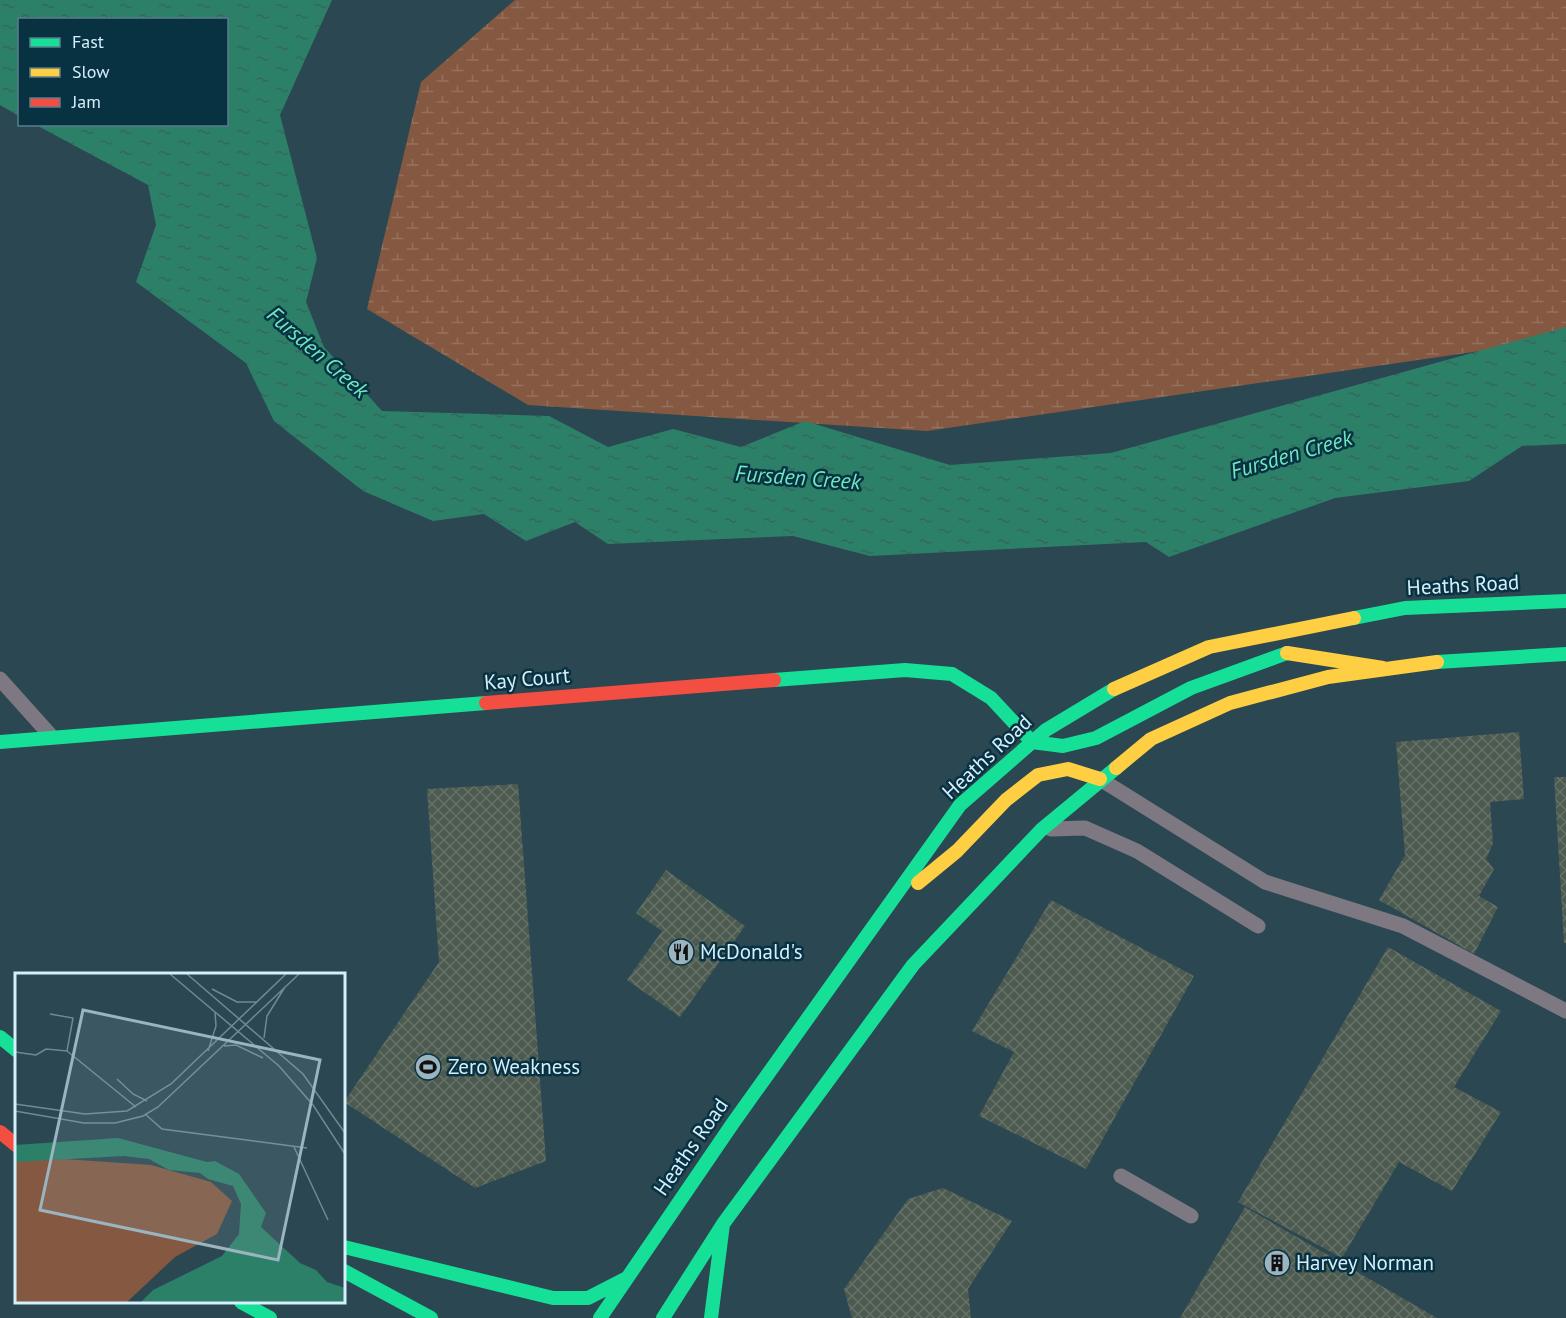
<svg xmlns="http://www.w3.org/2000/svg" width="1566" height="1318" font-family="'PT Sans',sans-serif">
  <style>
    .wetland { fill: url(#wetland-marsh) }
    .water { fill: url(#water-ripples) }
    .building { fill: url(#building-cross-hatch) }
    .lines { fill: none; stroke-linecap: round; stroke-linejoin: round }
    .lane { stroke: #7d7881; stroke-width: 15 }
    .fast { stroke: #16e098; stroke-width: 14 }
    .slow { stroke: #ffcf43; stroke-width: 14 }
    .jam { stroke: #f24e42; stroke-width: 14 }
    .labels { text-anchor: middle; stroke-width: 5; stroke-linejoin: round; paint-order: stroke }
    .street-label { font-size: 21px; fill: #d5effb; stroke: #083242 }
    .poi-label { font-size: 21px; fill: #d5effb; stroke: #083242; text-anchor: start }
    .water-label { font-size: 22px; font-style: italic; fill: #6ee8bf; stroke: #083242 }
    .inset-road { fill: none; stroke: #6f8a96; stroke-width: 1.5 }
    .view { fill: #9ab4c0; fill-opacity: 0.15; stroke: #9ab4c0; stroke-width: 3 }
    .inset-edge { fill: none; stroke: #d5effb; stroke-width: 3 }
  </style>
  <defs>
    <pattern id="wetland-marsh" width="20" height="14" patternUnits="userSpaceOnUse" patternTransform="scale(1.5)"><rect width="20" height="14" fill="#855941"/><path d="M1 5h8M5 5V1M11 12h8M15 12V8" fill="none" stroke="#95715d"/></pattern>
    <pattern id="water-ripples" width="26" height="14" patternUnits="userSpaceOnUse" patternTransform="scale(1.5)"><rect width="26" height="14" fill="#2c8068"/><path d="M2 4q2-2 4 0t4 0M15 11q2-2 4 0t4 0" fill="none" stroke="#35675b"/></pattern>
    <pattern id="building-cross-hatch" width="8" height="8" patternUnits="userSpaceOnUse" patternTransform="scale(1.5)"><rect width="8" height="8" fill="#4d5a4f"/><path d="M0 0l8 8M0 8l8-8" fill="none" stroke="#667269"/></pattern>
  </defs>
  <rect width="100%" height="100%" fill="#2b4752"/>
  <!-- wetland -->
  <path class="wetland" d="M515 0H1566V331L1487 350 927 431 528 405 367 309 421 82Z"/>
  <!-- water -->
  <path class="water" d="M0 0H332L280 115 317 258 306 302 324 347 382 411 549 416 608 447 673 429 741 447 805 421 950 465 1111 453 1566 327V444L1522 446 1469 481 1335 498 1169 557 1146 542 870 556 793 536 608 544 575 522 526 541 484 514 433 521 363 491 274 421 246 363 136 282 156 225 148 185 36 125 226 124V20H20L19 116 0 105Z"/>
  <!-- building -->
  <path class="building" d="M1519 732 1524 799 1490 802 1493 843 1486 859 1494 869 1479 896 1498 907 1474 954 1379 900 1405 855 1396 742Z
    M1554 777H1566V943H1564Z
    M518 784 546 1161 475 1188 344 1102 439 962 427 789Z
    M666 870 745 926 680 1017 627 980 662 931 636 913Z
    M1051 900 1194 976 1086 1169 979 1116 1014 1052 972 1031Z
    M1388 947 1501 1011 1454 1087 1501 1112 1452 1191 1399 1162 1342 1258 1238 1202Z
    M943 1188 1012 1221 968 1289 971 1318H852L844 1289 908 1199Z
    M1245 1207 1437 1318H1180Z"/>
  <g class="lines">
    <!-- lane -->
    <path class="lane" d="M0 679 52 737
      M1100 779 1265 882 1403 926 1566 1011
      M1051 829 1085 828 1137 851 1258 926
      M1121 1176 1191 1216"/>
    <!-- fast -->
    <path class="fast" d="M1354 618 1405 608 1566 601
      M1437 662 1566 654
      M774 680 905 670 952 674 991 698 1032 742 1063 746 1096 738 1191 688 1287 653
      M0 742 486 703
      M0 1037 16 1050
      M344 1247 553 1298H588L627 1278
      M344 1271 431 1318
      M241 1302 270 1318
      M600 1318 733 1123 960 805 1046 730 1114 689
      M663 1318 723 1224 913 965 1041 830 1116 768
      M711 1318 723 1224"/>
    <!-- slow -->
    <path class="slow" d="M1287 653 1383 668
      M1114 689 1209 647 1354 618
      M1116 768 1151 739 1230 703 1328 677 1437 662
      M918 883 957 851 1006 800 1038 775 1068 769 1100 779"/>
    <!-- jam -->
    <path class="jam" d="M486 703 774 680
      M0 1132 16 1145"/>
  </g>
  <!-- icons -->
  <defs>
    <symbol id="restaurant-disc" viewBox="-11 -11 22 22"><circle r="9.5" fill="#9ab4c0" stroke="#083242"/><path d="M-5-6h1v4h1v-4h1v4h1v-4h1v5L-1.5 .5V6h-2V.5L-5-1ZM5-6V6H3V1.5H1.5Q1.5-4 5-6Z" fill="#111"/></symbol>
    <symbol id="stadium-disc" viewBox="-11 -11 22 22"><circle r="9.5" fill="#9ab4c0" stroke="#083242"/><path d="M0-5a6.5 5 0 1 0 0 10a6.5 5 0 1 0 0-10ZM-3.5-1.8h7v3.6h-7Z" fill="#111"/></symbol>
    <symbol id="building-disc" viewBox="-11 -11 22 22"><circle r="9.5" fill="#9ab4c0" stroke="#083242"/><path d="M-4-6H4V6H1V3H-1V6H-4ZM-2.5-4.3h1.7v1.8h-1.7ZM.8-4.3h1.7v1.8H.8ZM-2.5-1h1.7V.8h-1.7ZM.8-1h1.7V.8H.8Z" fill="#111"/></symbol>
  </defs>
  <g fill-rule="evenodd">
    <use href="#restaurant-disc" x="666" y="937" width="30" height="30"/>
    <use href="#stadium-disc" x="413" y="1052" width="30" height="30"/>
    <use href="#building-disc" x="1262" y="1248" width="30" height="30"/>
  </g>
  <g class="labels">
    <!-- street labels -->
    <g class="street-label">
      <text transform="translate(1463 585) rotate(-3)" y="7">Heaths Road</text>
      <text transform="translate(527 679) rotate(-5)" y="7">Kay Court</text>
      <text transform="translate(987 757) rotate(-43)" y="7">Heaths Road</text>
      <text transform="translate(691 1147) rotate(-55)" y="7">Heaths Road</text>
    </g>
    <!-- poi labels -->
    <g class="poi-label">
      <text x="700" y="959">McDonald's</text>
      <text x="448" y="1074">Zero Weakness</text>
      <text x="1296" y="1270">Harvey Norman</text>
    </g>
    <!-- water labels -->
    <g class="water-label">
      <text transform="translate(318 352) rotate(41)" y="8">Fursden Creek</text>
      <text transform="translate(1291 454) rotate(-16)" y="8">Fursden Creek</text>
      <text transform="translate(798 477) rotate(4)" y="8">Fursden Creek</text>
    </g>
  </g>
  <!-- overview -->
  <g transform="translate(15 973)">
    <rect width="330" height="330" fill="#2b4752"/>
    <path d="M49 186 136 192 196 209 217 228 202 261 160 284 112 329H0V188Z" fill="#855941"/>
    <path d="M103 165 192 189 200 188 224 201 251 240 246 254 285 290 301 297 312 309 330 315V329H126L138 317 207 283 224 261 226 231 218 213 193 206 185 200 154 197 134 186 109 183 0 189V172Z" fill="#2c8068"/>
    <path class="inset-road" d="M155 1 264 93 298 132 330 181M172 1 288 101 330 160M197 16 222 29H242M249 65 252 43 270 14M209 73 221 72 248 85M52 78 121 134M193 78 201 53 200 39M0 79 21 82 31 76 52 78 58 45 35 41M102 106 118 121 132 128M0 131 70 141 112 138 156 111 271 1M0 138 69 150H100L128 143 143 134 284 1M130 141 147 156 292 175M279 174 313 247"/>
    <path class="view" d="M68 37 305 87 263 287 25 237Z"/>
    <rect width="330" height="330" class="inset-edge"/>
  </g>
  <!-- legend -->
  <rect x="18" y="18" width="210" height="108" fill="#083242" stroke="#5a7e8c" stroke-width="1.5"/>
  <rect x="30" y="38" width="30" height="9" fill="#16e098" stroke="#5a7e8c" stroke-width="1.5"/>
  <text x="72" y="48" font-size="18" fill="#d5effb">Fast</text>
  <rect x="30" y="68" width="30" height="9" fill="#ffcf43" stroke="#5a7e8c" stroke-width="1.5"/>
  <text x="72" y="78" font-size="18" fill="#d5effb">Slow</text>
  <rect x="30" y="98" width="30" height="9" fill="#f24e42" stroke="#5a7e8c" stroke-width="1.5"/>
  <text x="72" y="108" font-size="18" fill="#d5effb">Jam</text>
</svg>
